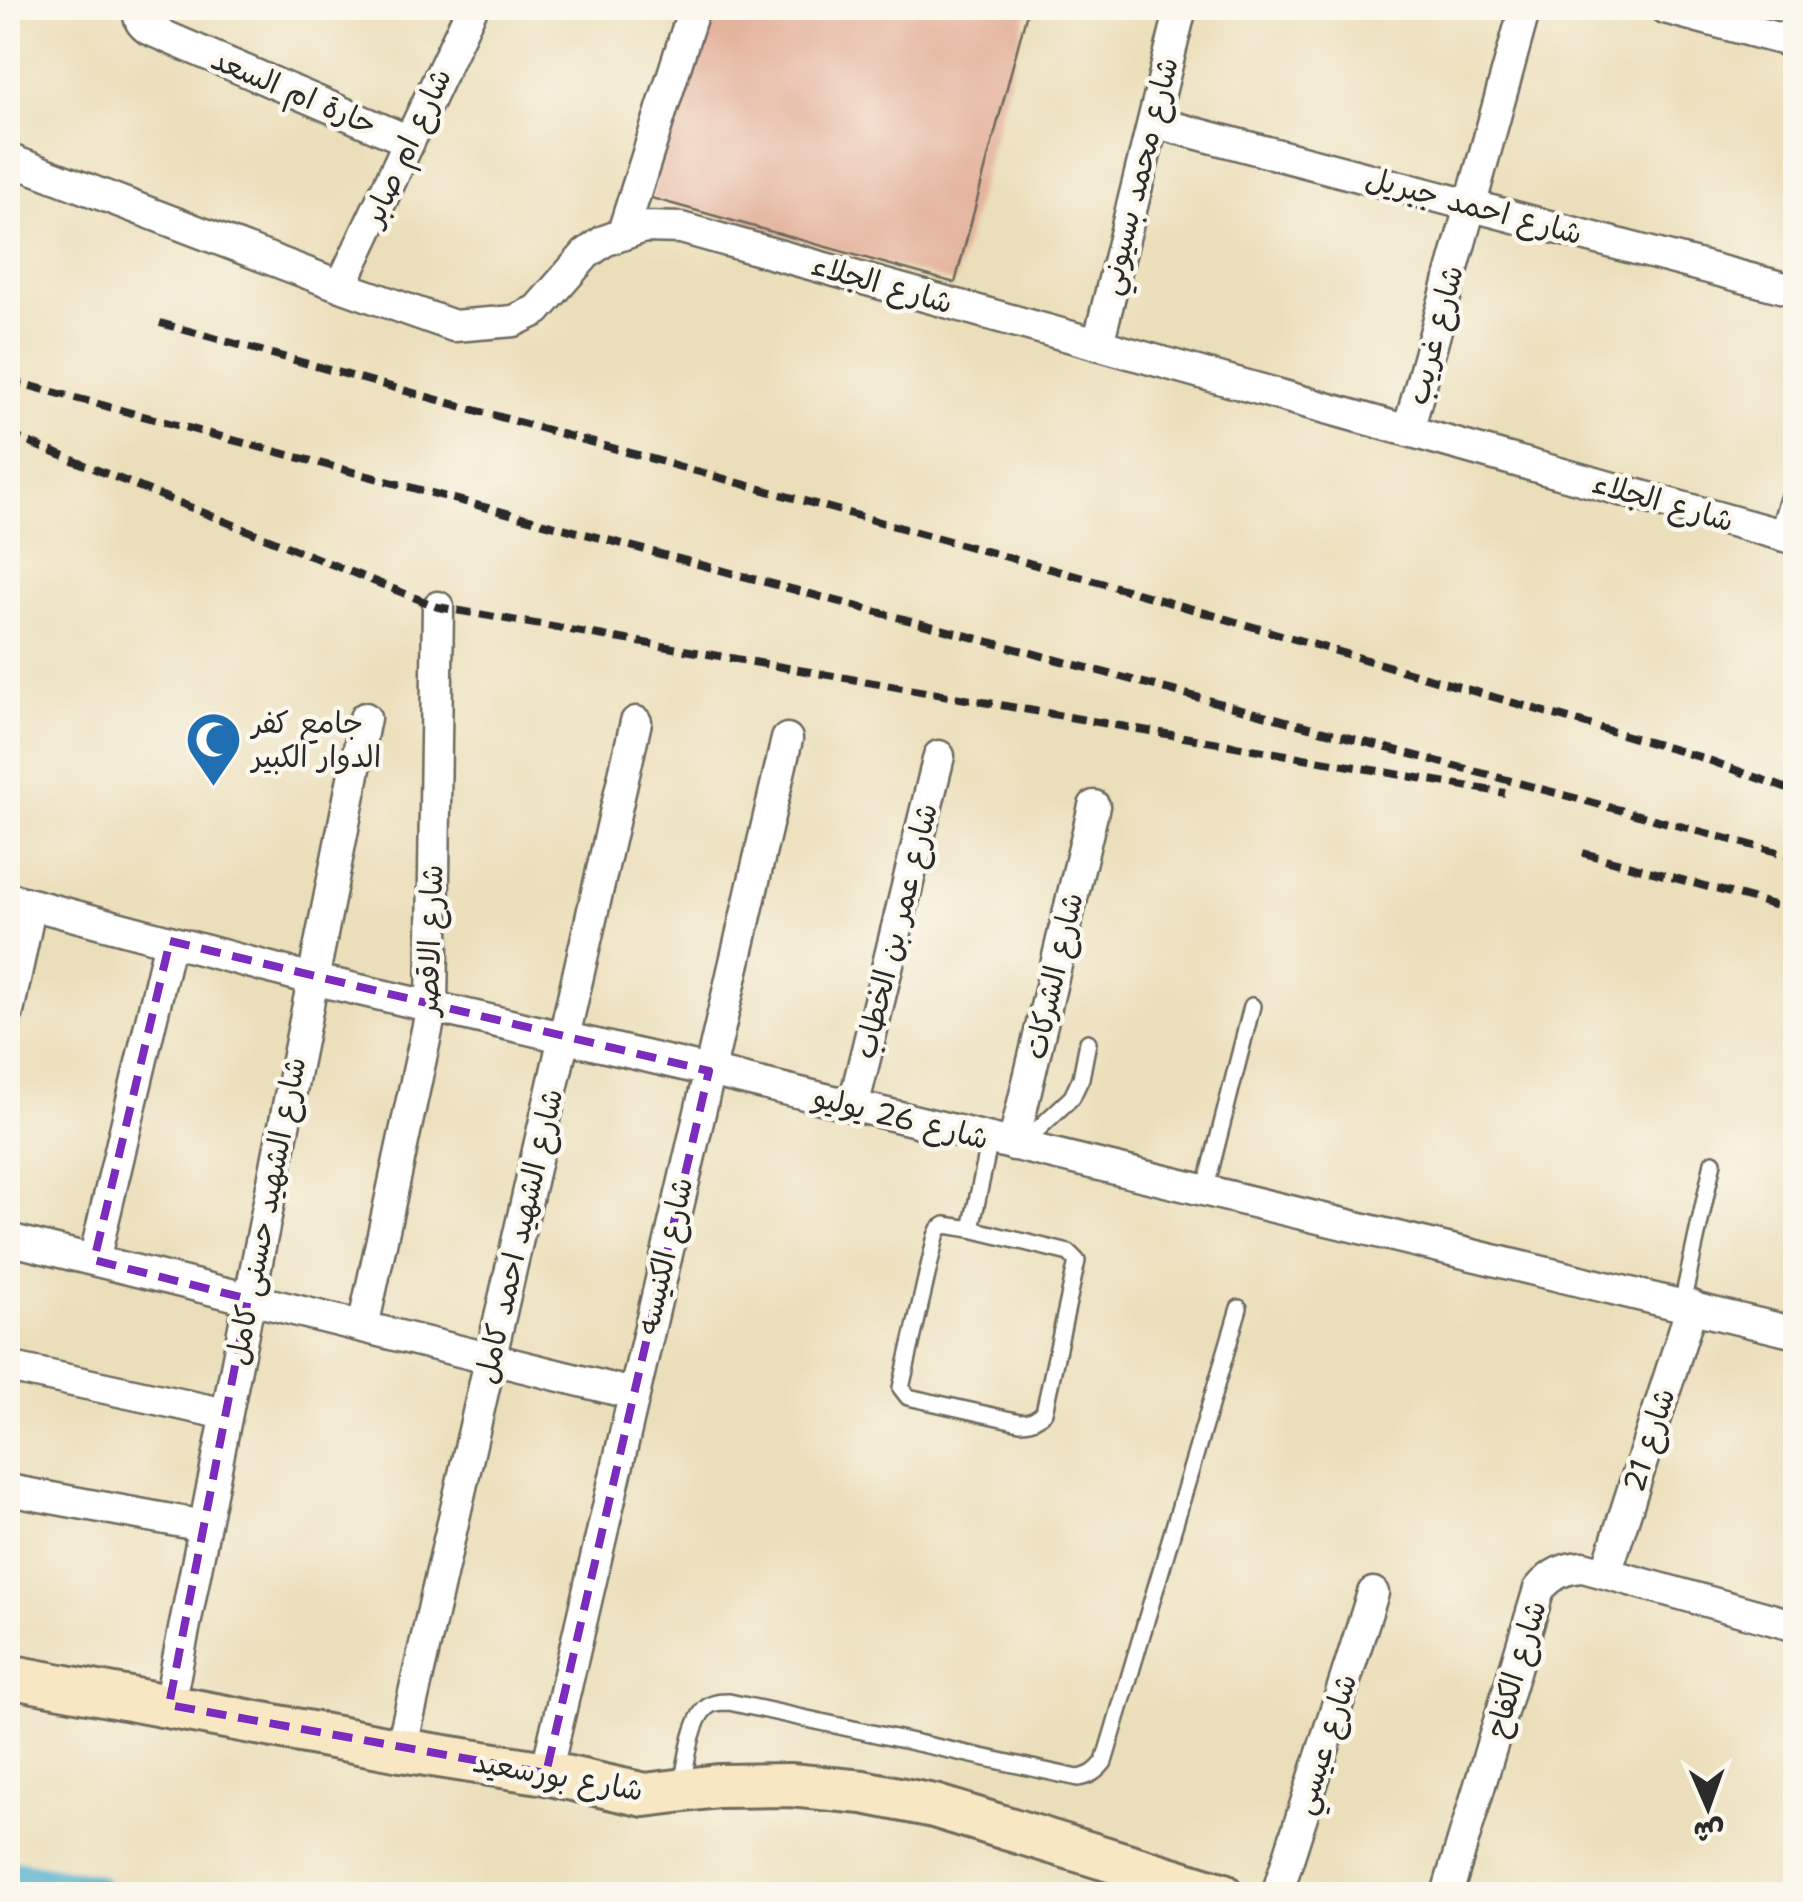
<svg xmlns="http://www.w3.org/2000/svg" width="1803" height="1902" font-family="'Shantell Sans','Playpen Sans Arabic',sans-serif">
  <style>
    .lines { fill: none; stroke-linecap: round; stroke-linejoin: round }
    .canal { stroke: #4badca; stroke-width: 40 }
    .building { fill: #e4b39d }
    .lane-casing { stroke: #6e6a5d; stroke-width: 20 }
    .street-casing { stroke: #6e6a5d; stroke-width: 35 }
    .secondary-casing { stroke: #6e6a5d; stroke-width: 48 }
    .lane { stroke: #fff; stroke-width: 15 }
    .street { stroke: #fff; stroke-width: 30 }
    .secondary { stroke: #f7e8c3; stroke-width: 42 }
    .rail { stroke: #2b2b2b; stroke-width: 8; stroke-dasharray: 15 8; stroke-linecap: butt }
    .marked { fill: none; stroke: #7b2cbf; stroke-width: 8; stroke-dasharray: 20 12; stroke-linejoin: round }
    .labels { text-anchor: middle; stroke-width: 9; stroke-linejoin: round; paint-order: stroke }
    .street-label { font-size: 30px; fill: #2b2b2b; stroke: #fbf7ec }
    .poi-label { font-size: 30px; fill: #2b2b2b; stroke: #fbf7ec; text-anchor: start }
  </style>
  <rect width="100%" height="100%" fill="#fbf7ec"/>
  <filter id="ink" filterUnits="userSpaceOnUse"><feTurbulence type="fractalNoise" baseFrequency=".01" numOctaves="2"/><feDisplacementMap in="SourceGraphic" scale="20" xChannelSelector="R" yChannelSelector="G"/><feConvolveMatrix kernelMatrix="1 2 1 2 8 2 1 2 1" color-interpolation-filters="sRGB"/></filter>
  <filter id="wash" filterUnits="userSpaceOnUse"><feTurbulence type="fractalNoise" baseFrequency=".0048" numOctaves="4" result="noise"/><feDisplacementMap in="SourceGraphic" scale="40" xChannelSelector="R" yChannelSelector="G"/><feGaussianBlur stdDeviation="2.25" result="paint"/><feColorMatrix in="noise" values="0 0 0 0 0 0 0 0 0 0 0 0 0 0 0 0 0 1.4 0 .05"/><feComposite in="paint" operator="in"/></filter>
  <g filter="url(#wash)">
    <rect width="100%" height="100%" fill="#ebdeba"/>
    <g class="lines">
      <!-- canal -->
      <path class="canal" d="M8 1879 93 1894"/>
    </g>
    <g id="blocks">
      <!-- building -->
      <path class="building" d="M707 8H1028L955 283 651 198Z"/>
    </g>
  </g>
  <g filter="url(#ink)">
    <use href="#blocks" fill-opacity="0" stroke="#6e6a5d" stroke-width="2.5"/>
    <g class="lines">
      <defs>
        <path id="lane" d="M1019 1147 1072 1097 1081 1078 1088 1042
          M1205 1191 1252 1006
          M971 1229 1069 1253 1077 1261 1044 1412C1037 1419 1031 1422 1020 1422L908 1397 901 1388 936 1236 939 1229 945 1225 971 1229 990 1140
          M1682 1304 1713 1162
          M682 1786C686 1766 691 1721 706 1708 713 1702 721 1702 729 1702L1078 1778C1090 1776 1096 1772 1104 1762L1239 1308"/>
        <path id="street" d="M143 8C136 17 140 23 148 29L409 141
          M1665 8 1796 43
          M1153 122 1796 291
          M8 159 341 286 454 326 514 321 537 310 586 254 604 241 644 227 681 228 1796 539
          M623 232 694 8
          M341 286 472 8
          M1098 344 1181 8
          M1408 431 1525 8
          M1784 536 1796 498
          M8 898 312 979 709 1071 1796 1333
          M8 1012 31 904
          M853 1107 939 756
          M1013 1145 1094 806
          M8 1239 633 1394
          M94 1260 170 941
          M363 1327 432 1007 438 607
          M8 1367 226 1414
          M8 1490 204 1526
          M1606 1573 1692 1306
          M169 1705 365 718
          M401 1750 636 722
          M546 1773 787 739
          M1277 1894 1373 1593
          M1447 1894 1539 1589C1552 1574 1564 1568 1583 1567L1796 1626"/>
        <path id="secondary" d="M8 1676 401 1750 546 1773 645 1795 718 1786 790 1785 863 1792 934 1806 1221 1894"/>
      </defs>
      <!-- lane casing -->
      <use href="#lane" class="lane-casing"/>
      <!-- street casing -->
      <use href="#street" class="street-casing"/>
      <!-- secondary casing -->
      <use href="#secondary" class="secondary-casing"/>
      <!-- lane -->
      <use href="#lane" class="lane"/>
      <!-- street -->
      <use href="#street" class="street"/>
      <!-- secondary -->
      <use href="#secondary" class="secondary"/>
      <!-- rail -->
      <path class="rail" d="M160 323 1130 591 1703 758 1796 792
        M8 380 1796 857
        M8 434 438 607 1505 793
        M1583 853 1796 911"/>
    </g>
  </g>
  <!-- marked area -->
  <path class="marked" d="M170 941 709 1071 546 1773 169 1705 248 1299 94 1260Z"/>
  <!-- icons -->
  <defs>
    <symbol id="mosque-pin" viewBox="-11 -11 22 30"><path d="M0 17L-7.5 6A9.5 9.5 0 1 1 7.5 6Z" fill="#1f6fb2" stroke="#fbf7ec"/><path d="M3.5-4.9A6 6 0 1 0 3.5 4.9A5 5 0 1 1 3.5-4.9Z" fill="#fff"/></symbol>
  </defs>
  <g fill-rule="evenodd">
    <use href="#mosque-pin" x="182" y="708" width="63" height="86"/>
  </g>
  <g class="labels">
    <!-- street labels -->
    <g class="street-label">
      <text transform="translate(294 92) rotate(23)" y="10">حارة ام السعد</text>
      <text transform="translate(407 147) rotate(-65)" y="10">شارع ام صابر</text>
      <text transform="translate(1139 176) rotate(-76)" y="10">شارع محمد بسيوني</text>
      <text transform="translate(1474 206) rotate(15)" y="10">شارع احمد جبريل</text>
      <text transform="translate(882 284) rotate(16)" y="10">شارع الجلاء</text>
      <text transform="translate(1435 335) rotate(-75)" y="10">شارع غريب</text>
      <text transform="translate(1663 502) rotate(16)" y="10">شارع الجلاء</text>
      <text transform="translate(896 931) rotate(-76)" y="10">شارع عمر بن الخطاب</text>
      <text transform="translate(430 940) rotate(-88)" y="10">شارع الاقصر</text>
      <text transform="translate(1054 976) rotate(-77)" y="10">شارع الشركات</text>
      <text transform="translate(901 1118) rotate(14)" y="10">شارع 26 يوليو</text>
      <text transform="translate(266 1211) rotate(-79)" y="10">شارع الشهيد حسنى كامل</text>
      <text transform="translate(519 1236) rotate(-77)" y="10">شارع الشهيد احمد كامل</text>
      <text transform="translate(665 1256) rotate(-77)" y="10">شارع الكنيسه</text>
      <text transform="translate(1649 1440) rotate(-72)" y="10">شارع 21</text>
      <text transform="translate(1516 1669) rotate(-73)" y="10">شارع الكفاح</text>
      <text transform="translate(1325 1744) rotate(-72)" y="10">شارع عيسي</text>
      <text transform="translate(558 1776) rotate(10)" y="10">شارع بورسعيد</text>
    </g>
    <!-- poi labels -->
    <g class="poi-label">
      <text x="252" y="733">جامع كفر<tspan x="252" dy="34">الدوار الكبير</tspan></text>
    </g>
  </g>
  <!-- margin -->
  <rect width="1803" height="1902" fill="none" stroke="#fbf7ec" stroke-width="40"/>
  <!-- north arrow -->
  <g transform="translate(1708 1807) rotate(178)" stroke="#fbf7ec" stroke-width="8" paint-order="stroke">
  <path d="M0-8L18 38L0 25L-18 38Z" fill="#2b2b2b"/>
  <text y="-15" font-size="28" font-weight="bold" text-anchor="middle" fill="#2b2b2b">ش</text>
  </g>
</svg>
